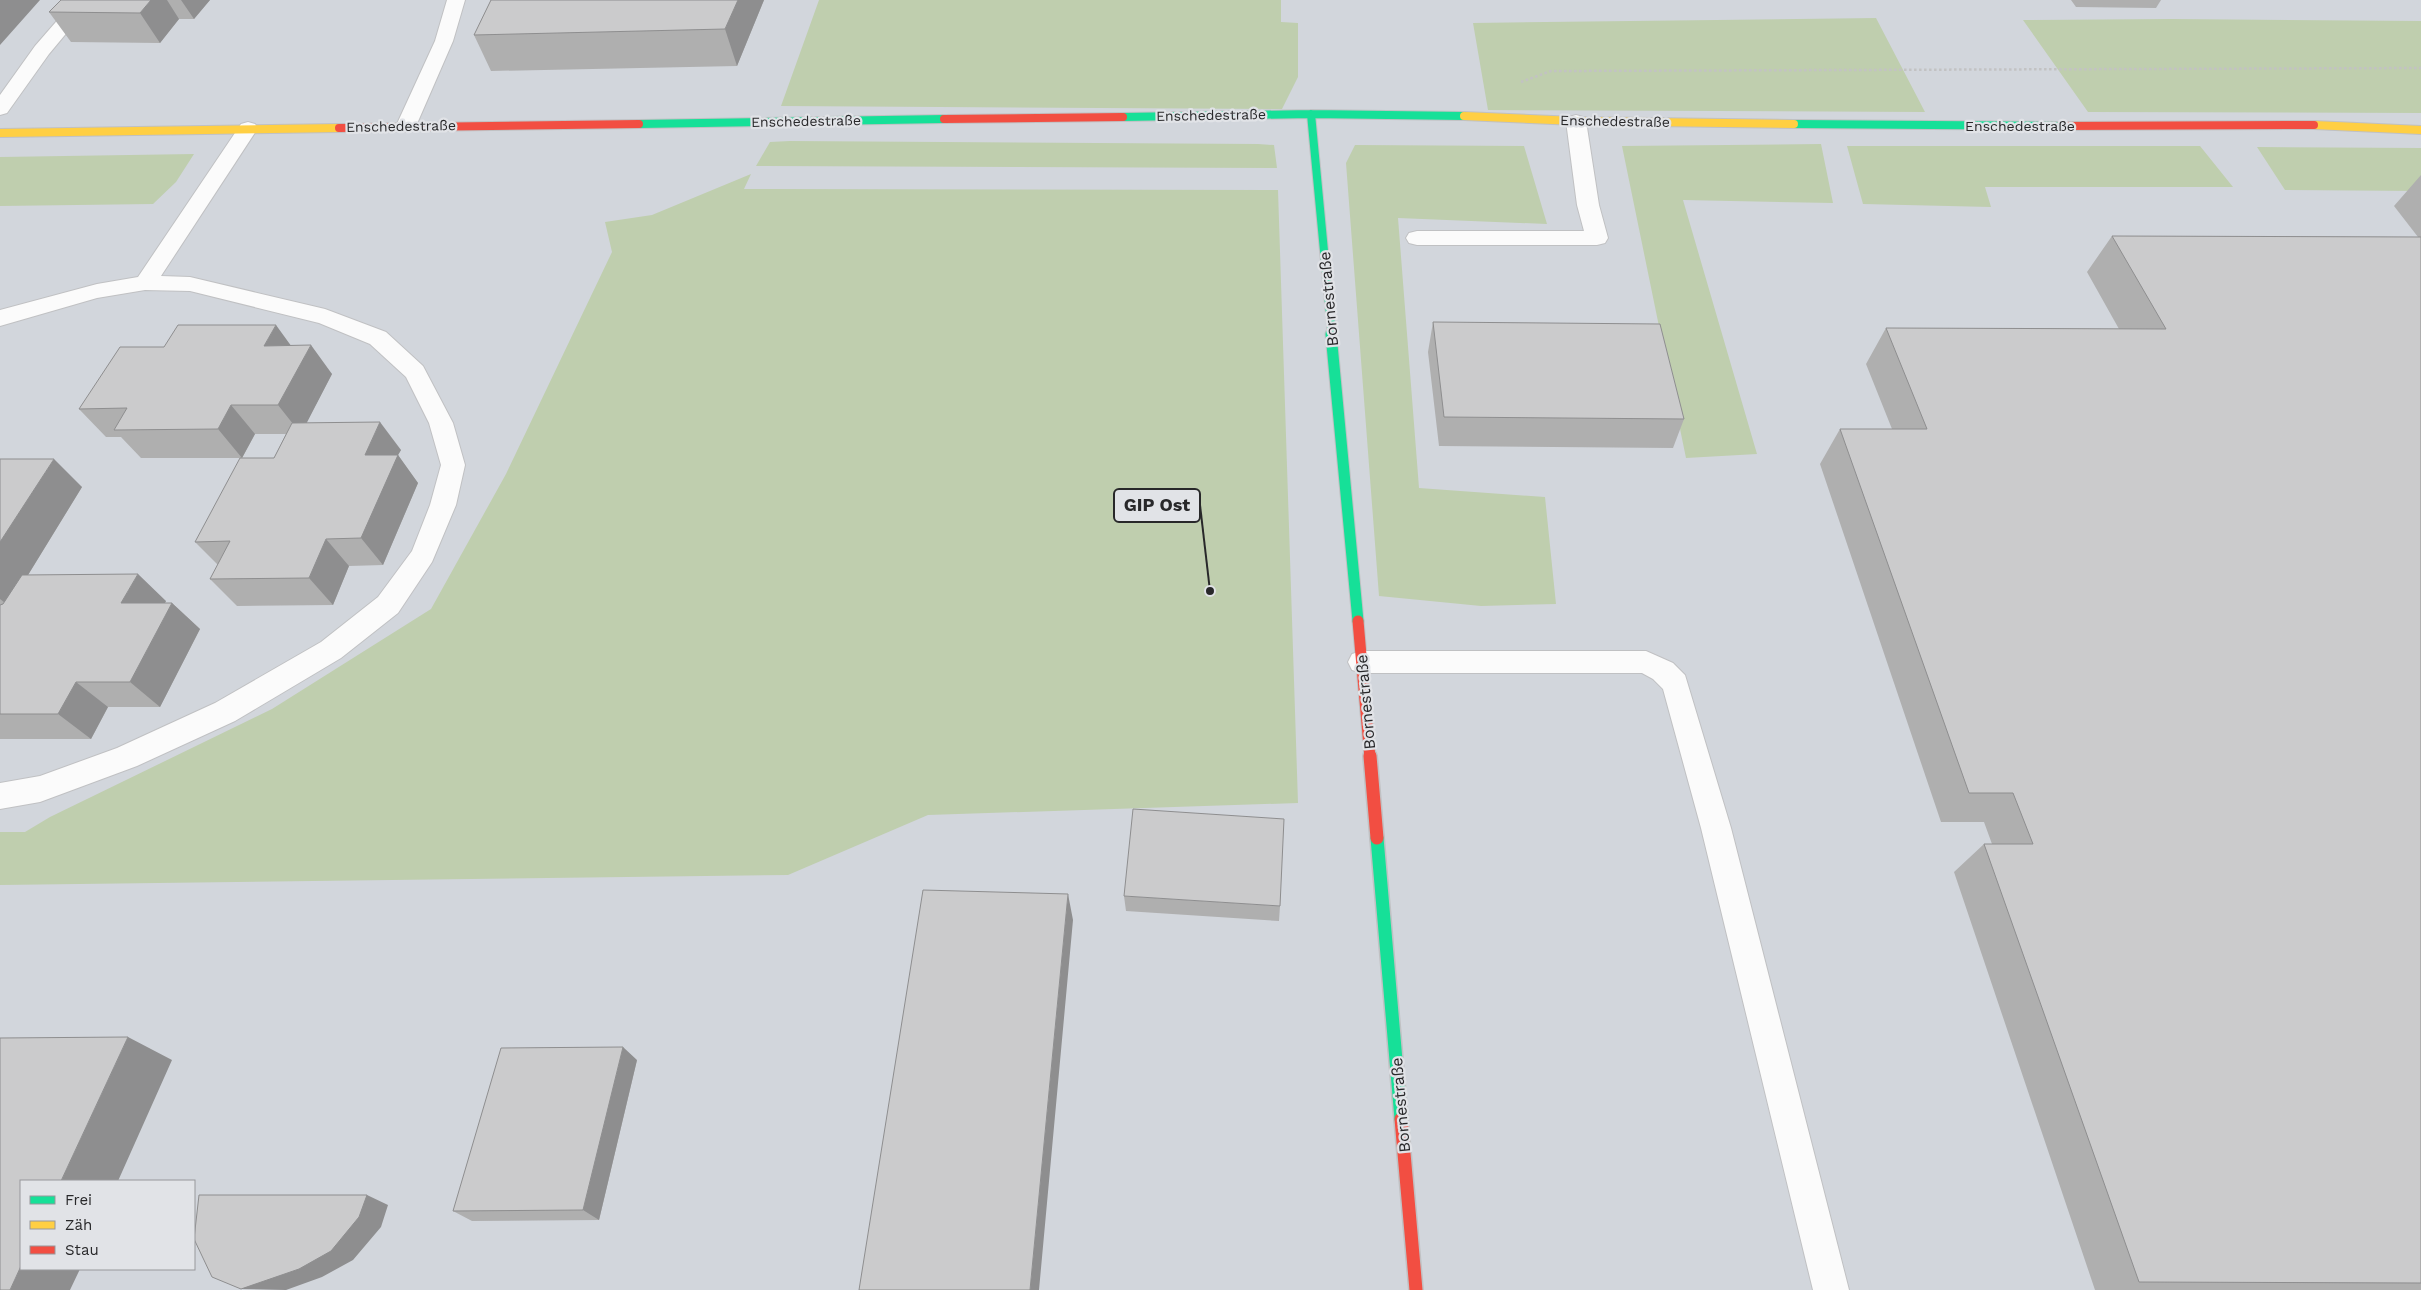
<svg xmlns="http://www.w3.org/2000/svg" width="2421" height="1290" font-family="'Work Sans',sans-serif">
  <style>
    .built { fill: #d2d6dc; fill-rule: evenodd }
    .green { fill: #bfceae }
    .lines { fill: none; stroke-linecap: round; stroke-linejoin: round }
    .lane-casing { stroke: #c0c1c3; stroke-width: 2 }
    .fast-far2-casing { stroke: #c0c1c3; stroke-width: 10 }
    .fast-far1-casing { stroke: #c0c1c3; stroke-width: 13 }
    .fast-casing { stroke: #c0c1c3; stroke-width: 16 }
    .slow-casing { stroke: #c0c1c3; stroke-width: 10 }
    .jam-far2-casing { stroke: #c0c1c3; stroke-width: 10 }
    .jam-far1-casing { stroke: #c0c1c3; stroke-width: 13 }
    .jam-casing { stroke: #c0c1c3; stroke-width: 16 }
    .path { stroke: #c2c2c3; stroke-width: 2.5; stroke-dasharray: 2.5 2.5; stroke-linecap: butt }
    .lane { fill: #fbfbfb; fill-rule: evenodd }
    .fast-far2 { stroke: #16e098; stroke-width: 8 }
    .fast-far1 { stroke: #16e098; stroke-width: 11 }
    .fast { stroke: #16e098; stroke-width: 13 }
    .slow { stroke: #ffcf43; stroke-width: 8 }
    .jam-far2 { stroke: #f24e42; stroke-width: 8 }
    .jam-far1 { stroke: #f24e42; stroke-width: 11 }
    .jam { stroke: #f24e42; stroke-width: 13 }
    .wall { fill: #afafaf }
    .shaded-wall { fill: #8e8e8f }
    .building { fill: #cbcbcc; stroke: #8e8e8f }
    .labels { text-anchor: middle; stroke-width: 4.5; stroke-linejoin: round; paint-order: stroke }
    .far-street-label { font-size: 14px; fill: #28282a; stroke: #e1e3e7 }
    .street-label { font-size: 16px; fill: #28282a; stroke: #e1e3e7 }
    .leader { fill: none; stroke: #28282a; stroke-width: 2 }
    .callout-dot { fill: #28282a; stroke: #e1e3e7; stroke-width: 2 }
    .callout { fill: #e1e3e7; stroke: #28282a; stroke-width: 2 }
    .callout-label { font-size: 18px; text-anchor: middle; font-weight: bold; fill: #28282a }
  </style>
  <rect width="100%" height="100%" fill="#e2e4e6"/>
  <!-- built -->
  <path class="built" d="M0 0H2421V1290H0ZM21 1181H194V1269H21Z"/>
  <!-- green -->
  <path class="green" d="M819 0H1281V22L1298 23V77L1282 109 781 106Z
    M1876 18 1925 112 1488 110 1473 23Z
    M2172 19 2421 21V113L2088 112 2023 20Z
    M790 141 1258 144 1274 145 1277 168 756 166 770 142Z
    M1821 144 1833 203 1683 200 1757 454 1686 458 1622 146Z
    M1355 145 1524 146 1547 224 1398 218 1419 488 1545 497 1556 604 1481 606 1379 596 1346 163Z
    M1847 146H2200L2233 187H1985L1991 207 1863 204Z
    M2257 147 2421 148V191L2285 190Z
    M194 154 176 182 153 204 0 206V157Z
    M751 174 744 189 1278 190 1298 803 928 815 788 875 0 885V832H25L50 817 272 709 431 609 506 474 612 252 605 222 652 215Z"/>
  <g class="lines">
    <defs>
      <path id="lane" d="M75 0H94L49 54 7 113 0 115V95L35 46Z
        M447 0H465L453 41 416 126 413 130 406 132 399 130 396 126 435 41Z
        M1576 115 1583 117 1586 121 1599 205 1608 238 1605 243 1597 245H1417L1409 243 1406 238 1409 233 1417 231H1584L1577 205 1566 121 1569 117Z
        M248 122 255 124 258 128 161 276 190 277 325 309 386 332 423 366 453 423 465 465 456 505 432 562 398 613 341 658 235 721 137 766 40 802 0 809V783L40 776 117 748 215 703 321 642 378 597 412 551 430 505 441 465 429 423 406 377 370 344 319 323 190 291 145 290 97 298 0 326V310L97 284 138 277 241 124Z
        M1362 651H1646L1673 663 1685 675 1731 828 1849 1290H1813L1701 828 1663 689 1653 679 1642 673H1362L1352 670 1348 662 1352 654Z"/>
      <path id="fast-far2" d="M1311 114 1332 335
        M1123 117 1311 114 1464 116
        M639 124 944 119
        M1794 124 2060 126"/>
      <path id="fast-far1" d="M1331 334 1358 621"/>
      <path id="fast" d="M1377 838 1401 1119"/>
      <path id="slow" d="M1464 116 1576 121 1794 124
        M2314 125 2421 130
        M0 133 339 128"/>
      <path id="jam-far2" d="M944 119 1123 117
        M2060 126 2314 125
        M339 128 639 124"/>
      <path id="jam-far1" d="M1358 621 1370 758"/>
      <path id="jam" d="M1370 756 1377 838
        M1401 1119 1416 1290"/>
    </defs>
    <!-- lane casing -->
    <use href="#lane" class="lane-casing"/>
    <!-- fast-far2 casing -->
    <use href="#fast-far2" class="fast-far2-casing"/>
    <!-- fast-far1 casing -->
    <use href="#fast-far1" class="fast-far1-casing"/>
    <!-- fast casing -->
    <use href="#fast" class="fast-casing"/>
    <!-- slow casing -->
    <use href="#slow" class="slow-casing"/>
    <!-- jam-far2 casing -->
    <use href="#jam-far2" class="jam-far2-casing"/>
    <!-- jam-far1 casing -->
    <use href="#jam-far1" class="jam-far1-casing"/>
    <!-- jam casing -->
    <use href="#jam" class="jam-casing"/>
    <!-- path -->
    <path class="path" d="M1521 82 1551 71 2421 68"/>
    <!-- lane -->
    <use href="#lane" class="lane"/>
    <!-- fast-far2 -->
    <use href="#fast-far2" class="fast-far2"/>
    <!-- fast-far1 -->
    <use href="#fast-far1" class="fast-far1"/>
    <!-- fast -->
    <use href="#fast" class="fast"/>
    <!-- slow -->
    <use href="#slow" class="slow"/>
    <!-- jam-far2 -->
    <use href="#jam-far2" class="jam-far2"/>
    <!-- jam-far1 -->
    <use href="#jam-far1" class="jam-far1"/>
    <!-- jam -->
    <use href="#jam" class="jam"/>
  </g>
  <!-- wall -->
  <path class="wall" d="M61 0H210L194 19H179L160 43 71 42 49 12Z
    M491 0H764L737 66 491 71 474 35Z
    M2071 0H2161L2156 8 2076 7Z
    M2421 175V1290H2095L1954 872 1984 844H1992L1984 822H1941L1820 464 1840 429H1892L1866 364 1886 328 2119 329 2087 272 2112 236 2418 237 2394 206Z
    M1433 322 1684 419 1673 448 1439 446 1428 352Z
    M291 345 332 374 306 423 401 450 398 455 418 483 383 565 349 566 333 605 237 606 210 579 218 565 195 542 274 458 286 434H255L242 458H141L121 437H106L79 409 164 347Z
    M0 459 82 487 28 575 166 601 165 603H172L200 629 160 707H108L91 739H0Z
    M1124 896 1280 906 1279 921 1126 911Z
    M637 1060 599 1220 472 1221 453 1211Z"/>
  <!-- shaded-wall -->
  <path class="shaded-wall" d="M0 0H40L0 45Z
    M151 0H167L179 19 160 43 140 13Z
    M181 0H210L194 19Z
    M738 0H764L737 66 725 29Z
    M276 325 297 354 264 346Z
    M311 345 332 374 301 434 278 405Z
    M231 405 255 434 242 458 218 429Z
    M380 422 401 450 398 455 418 483 383 565 361 538 365 455Z
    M54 459 82 487 9 606 0 599V542Z
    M326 539 349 566 333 605 309 578Z
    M138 574 166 601 150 630 121 603Z
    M172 603 200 629 160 707 130 682Z
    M76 682 108 707 91 739 58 714Z
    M1068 894 1073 920 1039 1290H1030Z
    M128 1037 172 1060 118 1181H61Z
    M623 1047 637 1060 599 1220 583 1210Z
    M367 1195 388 1205 381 1227 353 1260 322 1277 286 1290 241 1289Z
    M21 1266V1269H80L70 1290H10Z"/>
  <!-- building -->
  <path class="building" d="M61 0H151L140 13 49 12Z
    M491 0H738L725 29 474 35Z
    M2112 236 2421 237V1283L2139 1282 1984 844H2033L2013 793H1969L1840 429H1927L1886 328 2166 329Z
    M1433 322 1660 324 1684 419 1444 417Z
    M178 325H276L264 346 311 345 278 405H231L218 429 114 430 127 408 79 409 120 347H164Z
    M380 422 365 455H398L361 538 326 539 309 578 210 579 230 541 195 542 240 458H274L292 423Z
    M0 459H54L0 542Z
    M138 574 121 603H172L130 682H76L58 714H0V605L3 604 22 575Z
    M1133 809 1284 819 1280 906 1124 896Z
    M923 890 1068 894 1030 1290H859Z
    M128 1037 61 1181H21V1266L10 1290H0V1038Z
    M623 1047 583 1210 453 1211 501 1048Z
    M199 1195H367L359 1217 331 1251 299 1269 241 1289 212 1277 194 1239Z"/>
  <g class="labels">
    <!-- far-street labels -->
    <g class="far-street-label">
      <text transform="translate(1211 115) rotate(-1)" y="5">Enschedestraße</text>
      <text transform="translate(806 121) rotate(-1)" y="5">Enschedestraße</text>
      <text transform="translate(1615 121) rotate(1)" y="5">Enschedestraße</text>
      <text transform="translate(401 126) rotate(-1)" y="5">Enschedestraße</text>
      <text x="2020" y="131">Enschedestraße</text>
    </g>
    <!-- street labels -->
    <g class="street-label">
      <text transform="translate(1328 299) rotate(-95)" y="6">Bornestraße</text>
      <text transform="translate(1365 702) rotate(-95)" y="6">Bornestraße</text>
      <text transform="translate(1400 1105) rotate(-95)" y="6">Bornestraße</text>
    </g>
  </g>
  <!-- callouts -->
  <path class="leader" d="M1210 591L1200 505"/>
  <circle class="callout-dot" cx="1210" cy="591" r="5"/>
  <rect class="callout" x="1114" y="489" width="86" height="33" rx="5"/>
  <g class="callout-label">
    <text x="1157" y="511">GIP Ost</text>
  </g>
  <!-- legend -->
  <rect x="20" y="1180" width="175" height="90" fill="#e1e3e7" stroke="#97989b"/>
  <rect x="30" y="1196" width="25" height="8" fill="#16e098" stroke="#97989b"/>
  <text x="65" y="1205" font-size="15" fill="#28282a">Frei</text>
  <rect x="30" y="1221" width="25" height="8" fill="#ffcf43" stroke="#97989b"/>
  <text x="65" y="1230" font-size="15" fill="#28282a">Zäh</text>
  <rect x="30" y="1246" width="25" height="8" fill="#f24e42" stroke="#97989b"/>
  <text x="65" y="1255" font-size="15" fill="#28282a">Stau</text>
</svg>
